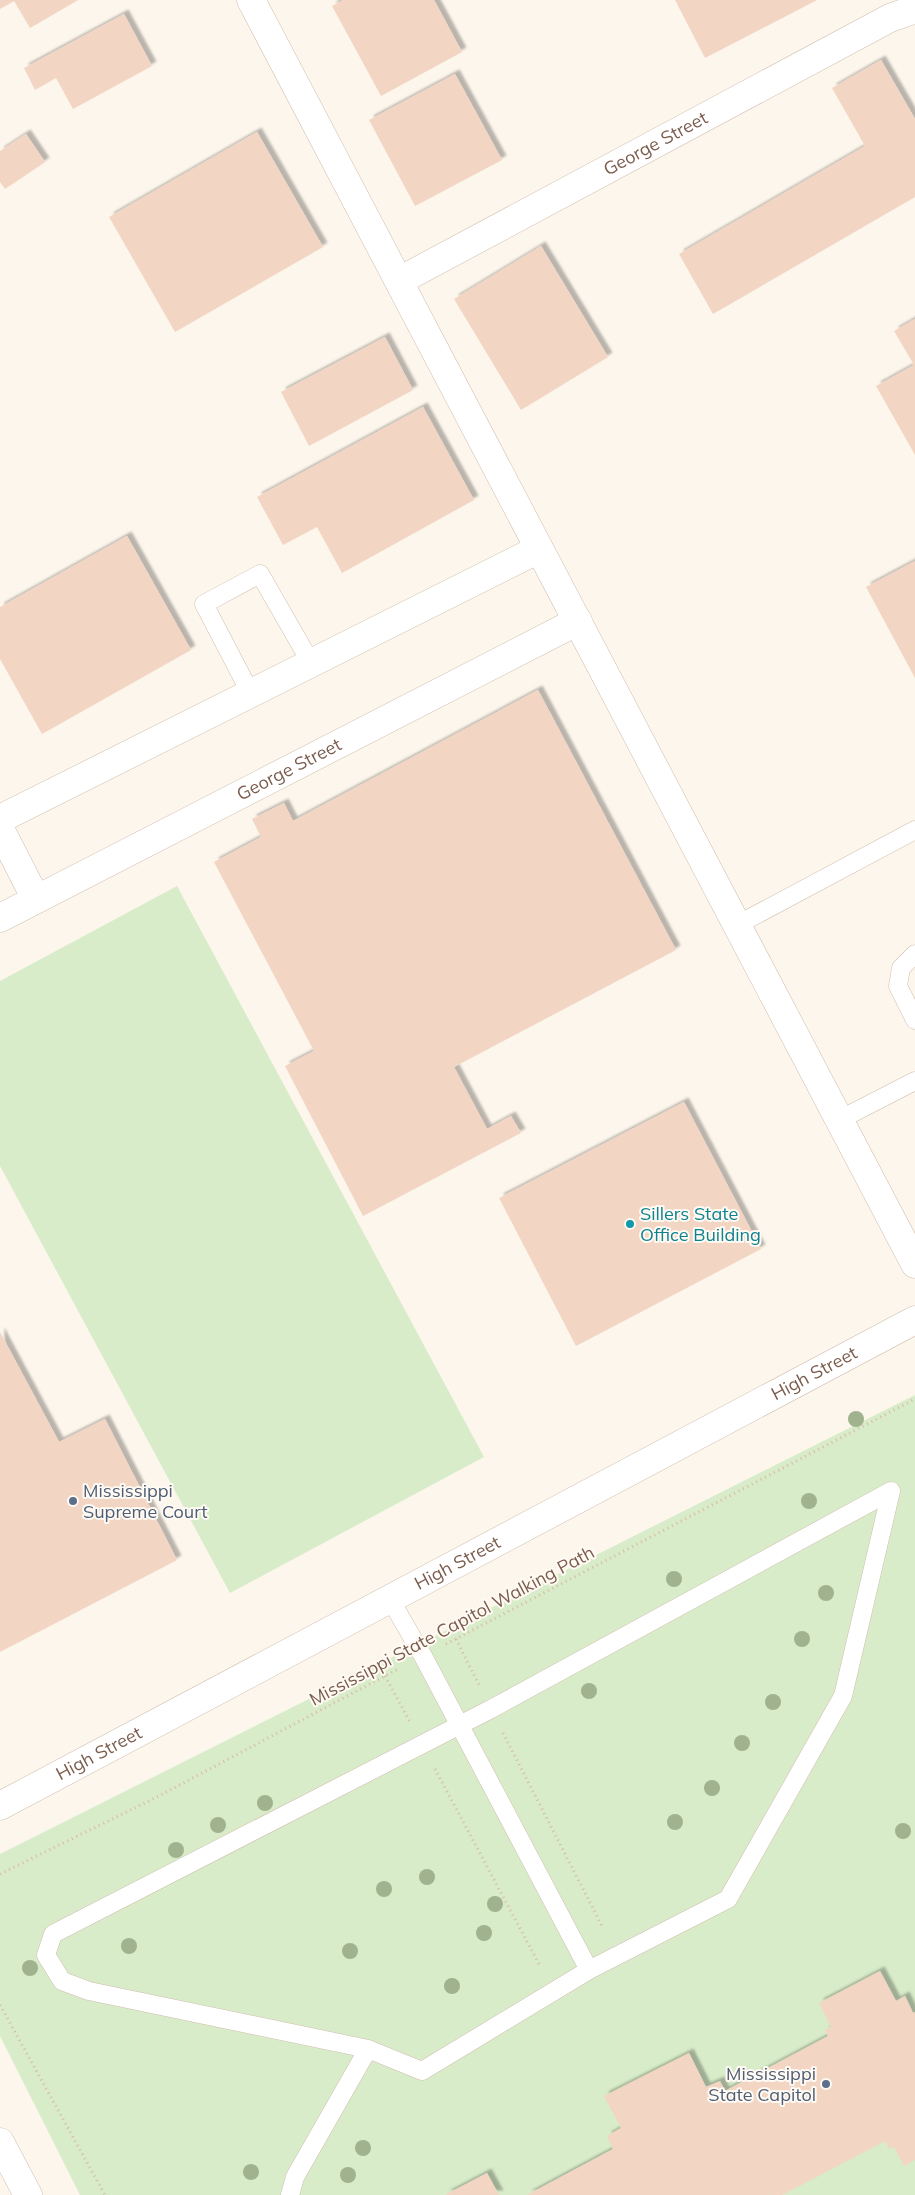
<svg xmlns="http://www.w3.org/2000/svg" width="915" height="2195" font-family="Mulish,sans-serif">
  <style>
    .green { fill: #d8ecc9 }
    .building { fill: #f3d5c3; filter: url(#shadow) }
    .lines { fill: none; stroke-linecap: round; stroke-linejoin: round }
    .service-casing { stroke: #d1beb0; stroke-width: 19 }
    .minor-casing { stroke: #d1beb0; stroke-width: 29 }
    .tertiary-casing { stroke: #d1beb0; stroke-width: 29 }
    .path { stroke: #d9b8a5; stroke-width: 3; stroke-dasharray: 1 4; stroke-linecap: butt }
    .service { stroke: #fff; stroke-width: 18 }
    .minor { stroke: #fff; stroke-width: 28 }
    .tertiary { stroke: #fff; stroke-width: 28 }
    .tree { fill: #a0b28e }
    .culture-dot { fill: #0f9aa8; stroke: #fffaf3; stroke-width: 2 }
    .service-dot { fill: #5c6f8a; stroke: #fffaf3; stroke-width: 2 }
    .labels { text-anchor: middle; stroke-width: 4; stroke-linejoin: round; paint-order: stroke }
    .street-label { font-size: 18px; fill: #7a5c4d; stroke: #fffaf3 }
    .culture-label { font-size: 18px; fill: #0d838f; stroke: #fffaf3; text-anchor: start }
    .service-label { font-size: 18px; fill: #4e5e75; stroke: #fffaf3; text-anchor: start }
  </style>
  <defs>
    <filter id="shadow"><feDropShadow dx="4.5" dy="-4.5" stdDeviation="1" flood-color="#0004"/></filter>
  </defs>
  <rect width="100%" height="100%" fill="#fdf6ec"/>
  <!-- green -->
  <path class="green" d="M177 886 484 1457 230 1593 0 1166V981Z
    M915 1395V2195H80L0 2036V1854Z"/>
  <!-- building -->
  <path class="building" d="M0 0H78L30 28 14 1 0 9Z
    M343 0H434L462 52 381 96 332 6Z
    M675 0H817L705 58Z
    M124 14 152 66 73 109 56 78 35 90 24 68Z
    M881 60 915 119V197L713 314 679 254 865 146 832 88Z
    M455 74 502 160 415 206 369 120Z
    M257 132 323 247 175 332 109 217Z
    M26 134 45 162 5 189 0 182V151Z
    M541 246 608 357 521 410 454 299Z
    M915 319V455L876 386 914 365 894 331Z
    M385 337 413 390 309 446 281 392Z
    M423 407 474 500 342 573 317 527 283 545 257 497Z
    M127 536 191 650 42 734 0 659V607Z
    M915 561V678L866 587Z
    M538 690 676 950 454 1067 487 1129 511 1116 521 1133 363 1216 285 1066 314 1051 214 862 261 837 252 819 284 803 293 821Z
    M684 1102 761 1249 576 1346 499 1198Z
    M0 1332 59 1442 105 1419 177 1560 0 1652Z
    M880 1971 896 2001 905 1996 913 2013 915 2012V2160L904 2166 894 2147 889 2149 885 2141 782 2195H527L613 2149 607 2136 621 2128 604 2096 689 2053 706 2087 720 2081 725 2091 828 2036 825 2030 831 2027 819 2003Z
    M487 2173 499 2195H445Z"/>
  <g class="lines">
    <defs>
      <path id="service" d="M251 694 204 604 260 574 311 663
        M737 925 915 830
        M915 954 901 968 898 986 915 1020
        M839 1120 915 1081
        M891 1491 843 1696 728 1899 589 1970 422 2071 368 2049 89 1991 62 1981 46 1955 53 1934 491 1709Z
        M390 1599 423 1656 589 1970
        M290 2195 295 2177 368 2049"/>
      <g id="minor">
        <path d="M251 0 915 1264"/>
        <path id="s1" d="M399 281 890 18 915 9"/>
        <path d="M0 819 539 549"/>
        <path d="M0 829 36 899"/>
        <path id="s2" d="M0 918 578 621"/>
      </g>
      <g id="tertiary">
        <path id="s3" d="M0 1806 915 1320"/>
        <path d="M0 2142 28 2195"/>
      </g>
    </defs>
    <!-- service casing -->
    <use href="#service" class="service-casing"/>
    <!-- minor casing -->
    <use href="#minor" class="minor-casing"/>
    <!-- tertiary casing -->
    <use href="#tertiary" class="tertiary-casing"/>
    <!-- path -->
    <path class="path" d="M456 1639 479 1685
      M446 1644 915 1399
      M385 1676 410 1722
      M503 1733 602 1926
      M435 1769 539 1964
      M0 1874 153 1799 400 1668
      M0 2005 105 2195"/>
    <!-- service -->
    <use href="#service" class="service"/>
    <!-- minor -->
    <use href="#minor" class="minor"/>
    <!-- tertiary -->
    <use href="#tertiary" class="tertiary"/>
  </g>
  <!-- trees -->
  <g class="tree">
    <circle cx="856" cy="1419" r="8"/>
    <circle cx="809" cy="1501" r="8"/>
    <circle cx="674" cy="1579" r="8"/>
    <circle cx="826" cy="1593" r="8"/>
    <circle cx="802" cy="1639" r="8"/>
    <circle cx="589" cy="1691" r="8"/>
    <circle cx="773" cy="1702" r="8"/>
    <circle cx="742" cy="1743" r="8"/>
    <circle cx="712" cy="1788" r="8"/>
    <circle cx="265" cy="1803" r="8"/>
    <circle cx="675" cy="1822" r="8"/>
    <circle cx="218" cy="1825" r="8"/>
    <circle cx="903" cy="1831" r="8"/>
    <circle cx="176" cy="1850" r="8"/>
    <circle cx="427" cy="1877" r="8"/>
    <circle cx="384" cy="1889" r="8"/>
    <circle cx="495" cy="1904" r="8"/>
    <circle cx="484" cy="1933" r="8"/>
    <circle cx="129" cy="1946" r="8"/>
    <circle cx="350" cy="1951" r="8"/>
    <circle cx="30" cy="1968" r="8"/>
    <circle cx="452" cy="1986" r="8"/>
    <circle cx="363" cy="2148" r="8"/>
    <circle cx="251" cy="2172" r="8"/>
    <circle cx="348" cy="2175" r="8"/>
  </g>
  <!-- markers -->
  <circle class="culture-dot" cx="630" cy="1224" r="5"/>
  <g class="service-dot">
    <circle cx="73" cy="1501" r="5"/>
    <circle cx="826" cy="2084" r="5"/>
  </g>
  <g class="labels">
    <!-- street labels -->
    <g class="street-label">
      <text dy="6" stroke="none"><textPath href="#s1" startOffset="291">George Street</textPath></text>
      <text dy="6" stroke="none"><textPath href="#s2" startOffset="325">George Street</textPath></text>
      <text dy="6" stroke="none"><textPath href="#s3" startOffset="922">High Street</textPath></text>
      <text dy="6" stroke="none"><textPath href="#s3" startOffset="518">High Street</textPath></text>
      <text transform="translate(452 1626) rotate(-28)" y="6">Mississippi State Capitol Walking Path</text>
      <text dy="6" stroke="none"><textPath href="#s3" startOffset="112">High Street</textPath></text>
    </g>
    <!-- culture labels -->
    <g class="culture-label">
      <text x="640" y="1220">Sillers State<tspan x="640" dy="21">Office Building</tspan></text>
    </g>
    <!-- service labels -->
    <g class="service-label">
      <text x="83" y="1497">Mississippi<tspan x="83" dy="21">Supreme Court</tspan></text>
      <text x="816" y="2080" text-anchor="end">Mississippi<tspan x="816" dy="21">State Capitol</tspan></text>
    </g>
  </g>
</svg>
